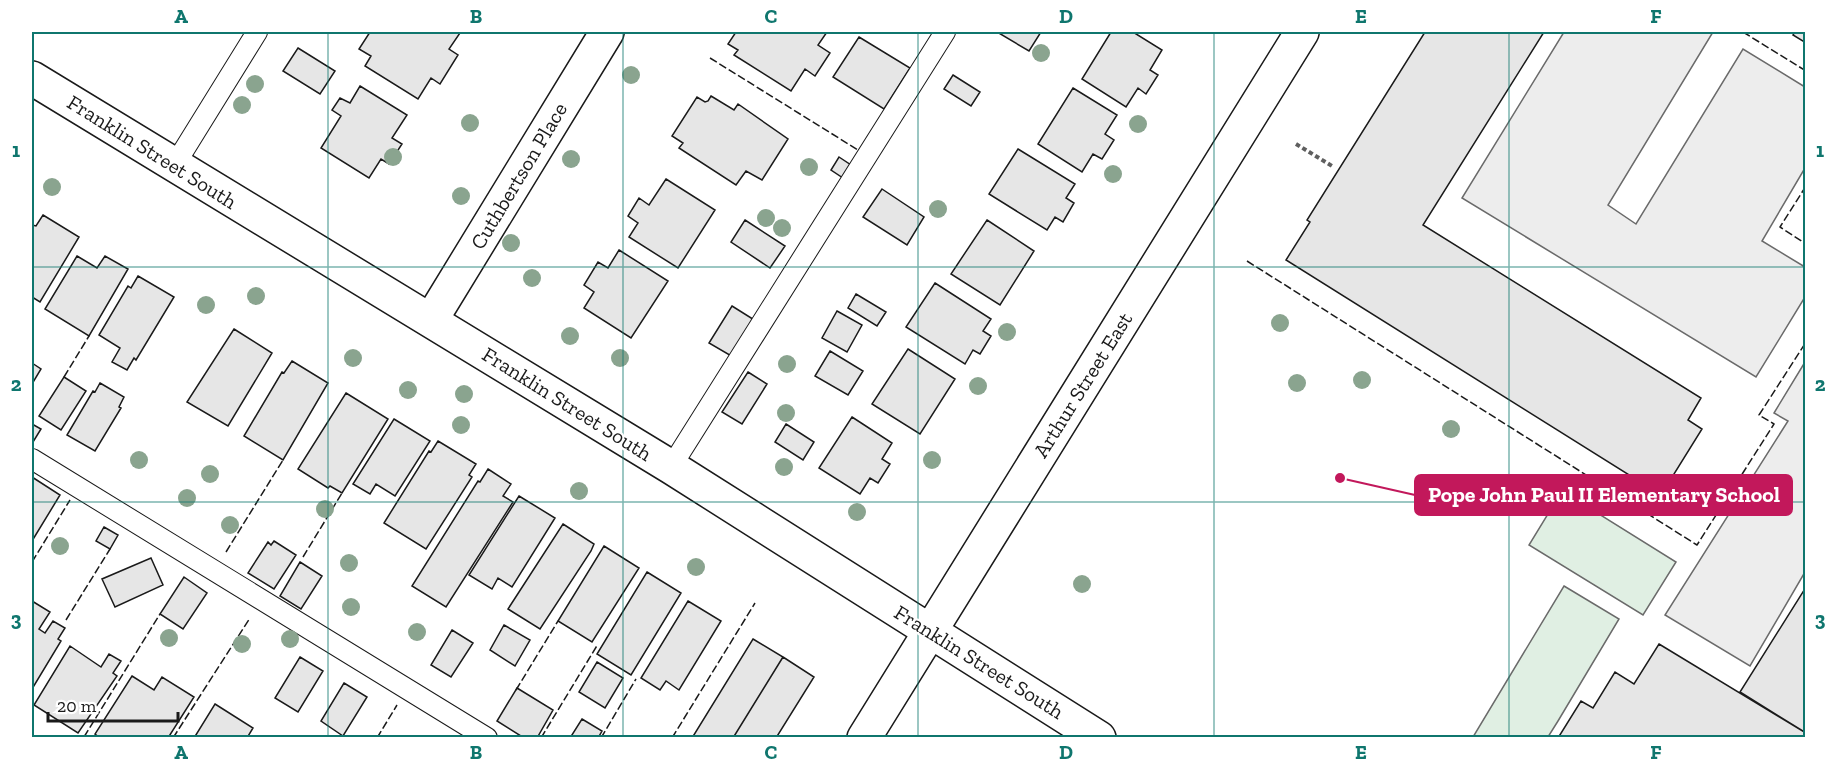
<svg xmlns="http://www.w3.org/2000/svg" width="1837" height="769" font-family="'Zilla Slab',serif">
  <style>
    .green { fill: #e0efe3; stroke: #6a6a6a; stroke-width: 1.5 }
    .parking { fill: #ededed; stroke: #6a6a6a; stroke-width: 1.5 }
    .building { fill: #e6e6e6; stroke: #1a1a1a; stroke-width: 1.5 }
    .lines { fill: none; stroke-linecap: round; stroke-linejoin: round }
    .lane-casing { stroke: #1a1a1a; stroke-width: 22 }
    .street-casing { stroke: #1a1a1a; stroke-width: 36 }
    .secondary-casing { stroke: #1a1a1a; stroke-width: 36 }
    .path { stroke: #5f5f5f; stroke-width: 4; stroke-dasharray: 4.5 3; stroke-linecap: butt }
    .lane { stroke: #fff; stroke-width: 20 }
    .street { stroke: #fff; stroke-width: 33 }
    .secondary { stroke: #fff; stroke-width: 33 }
    .fence { stroke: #1a1a1a; stroke-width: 1.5; stroke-dasharray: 8 3; stroke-linecap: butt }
    .tree { fill: #8aa48f }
    .grid { fill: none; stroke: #0f766e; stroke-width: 1.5; stroke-opacity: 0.55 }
    .labels { text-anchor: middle; stroke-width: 4.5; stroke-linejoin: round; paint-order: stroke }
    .street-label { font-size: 21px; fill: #1a1a1a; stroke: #fff }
    .leader { fill: none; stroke: #c2185b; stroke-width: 2 }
    .callout-dot { fill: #c2185b; stroke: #fff; stroke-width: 2 }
    .callout { fill: #c2185b; stroke: #c2185b; stroke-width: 2 }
    .callout-label { font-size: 22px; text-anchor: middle; font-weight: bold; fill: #fff }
    .neatline { fill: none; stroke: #0f766e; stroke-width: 2 }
    .grid-label { font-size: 20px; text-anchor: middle; font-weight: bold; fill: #0f766e }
  </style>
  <rect width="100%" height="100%" fill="#fff"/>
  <!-- green -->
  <path class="green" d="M1562 491 1676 562 1643 615 1529 545Z
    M1564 586 1619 619 1558 721 1548 737H1473Z"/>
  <!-- parking -->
  <path class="parking" d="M1564 32H1713L1608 205 1636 224 1743 49 1805 87V168L1762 241 1805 267V297L1756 377 1462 198Z
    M1805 362V572L1750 666 1665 615 1788 421 1774 413Z"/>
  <!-- building -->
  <path class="building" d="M370 32H457L460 33 449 49 458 55 440 84 431 78 418 99 365 66 371 56 359 49Z
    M736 32H827L818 45 830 53 815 76 805 69 791 91 734 55 738 50 728 44Z
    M997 32H1041L1029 51Z
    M1111 32H1133L1162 50 1150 70 1158 75 1146 94 1138 88 1126 107 1082 79Z
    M1425 32H1544L1423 225 1701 398 1688 420 1702 429 1661 495 1286 260 1310 222 1307 220Z
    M1795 32H1806V43L1793 35Z
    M859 37 910 68 884 109 833 77Z
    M298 48 335 71 320 94 283 71Z
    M953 75 980 92 971 106 944 89Z
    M360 86 407 115 392 138 402 144 389 164 381 159 369 178 321 148 341 116 332 110 340 98 350 103Z
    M1073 88 1117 115 1105 134 1114 140 1102 159 1093 154 1082 172 1038 144Z
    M711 96 734 110 738 104 788 139 762 180 746 171 736 185 679 148 683 143 672 136 697 97 705 102 708 101Z
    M1018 149 1075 184 1066 198 1074 203 1063 222 1055 217 1047 230 989 194Z
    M839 157 851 165 843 178 831 170Z
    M666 179 715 210 678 268 629 237 638 223 628 216 639 198 649 205Z
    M882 189 924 217 907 245 863 217Z
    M43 215 79 237 40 302 32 297V225L36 226Z
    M745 220 785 246 770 268 731 242Z
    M987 220 1034 251 1000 305 951 274Z
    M619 250 668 281 631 338 584 308 594 292 584 285 598 262 608 268Z
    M77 256 97 268 105 256 128 269 89 336 45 309Z
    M138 276 174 297 136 360 134 358 127 370 112 362 120 348 99 335 128 286 131 288Z
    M935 283 991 319 983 331 991 336 980 354 973 350 965 364 906 327Z
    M856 294 886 312 877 326 848 308Z
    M732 306 756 321 733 357 709 343Z
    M837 311 862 325 847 352 822 338Z
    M234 329 272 353 228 426 187 402Z
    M908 349 955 379 920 434 872 404Z
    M830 351 863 371 848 395 815 376Z
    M292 361 328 383 283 460 244 436 282 372 284 373Z
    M32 363 41 369 32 384Z
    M748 372 767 384 742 424 722 412Z
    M64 377 86 391 61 430 39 416Z
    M100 383 124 397 119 407 121 408 95 451 67 435 93 391 95 392Z
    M346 393 388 419 342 493 330 486 328 488 298 469Z
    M852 417 892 443 882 459 890 464 878 483 870 478 860 494 819 468Z
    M394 419 430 441 395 496 376 484 370 494 353 484Z
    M32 424 41 429 33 442 32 441Z
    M786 424 814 442 803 460 775 442Z
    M438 441 476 464 469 475 472 477 426 549 384 523 429 451 431 452Z
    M488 469 511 484 503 496 513 502 446 607 412 586 478 481 480 482Z
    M32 477 60 495 32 541Z
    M519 496 555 518 512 587 498 578 492 589 469 575Z
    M563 524 594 544 591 551 540 629 508 609Z
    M104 527 118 535 110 549 96 541Z
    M274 541 296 555 274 589 248 573 268 542 271 545Z
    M604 546 639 568 592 642 558 621Z
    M151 558 163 585 115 607 102 579Z
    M300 562 322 576 301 609 280 596Z
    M647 572 681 593 631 675 597 654Z
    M184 577 207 593 183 629 160 614Z
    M1806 587V733L1740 692Z
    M32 601 50 612 39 629 45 633 53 621 65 628 58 639 61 641 32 689Z
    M688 601 721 621 679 690 666 681 660 690 641 678Z
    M504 625 530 640 515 666 490 650Z
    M452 630 473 643 451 677 431 665Z
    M753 639 783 657 733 738H692Z
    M1659 644 1806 733V738H1558L1581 701 1593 708 1615 672 1634 684Z
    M70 646 101 667 109 654 121 661 113 673 117 676 78 733 34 705Z
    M300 657 323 671 298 712 275 698Z
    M783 657 814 677 776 738H733Z
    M597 662 623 678 605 708 579 692Z
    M132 676 154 690 162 677 194 697 168 738H100L95 734Z
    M344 683 367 697 343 736 321 721Z
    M517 688 553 710 537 738H524L497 721Z
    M215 704 253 728 247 738H194Z
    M582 719 602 731 598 738H570Z"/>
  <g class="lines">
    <defs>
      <path id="lane" d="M174 166 257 32
        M32 459 487 738
        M671 467 945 32"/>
      <path id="street" d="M431 320 607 32"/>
      <path id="secondary" d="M32 78 671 467 1099 738
        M864 738 1302 32"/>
    </defs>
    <!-- lane casing -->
    <use href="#lane" class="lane-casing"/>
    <!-- street casing -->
    <use href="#street" class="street-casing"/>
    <!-- secondary casing -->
    <use href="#secondary" class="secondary-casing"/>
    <!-- path -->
    <path class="path" d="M1296 144 1332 166"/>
    <!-- lane -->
    <use href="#lane" class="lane"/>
    <!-- street -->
    <use href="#street" class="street"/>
    <!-- secondary -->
    <use href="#secondary" class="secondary"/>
    <!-- fence -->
    <path class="fence" d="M1743 32 1806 71
      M710 58 858 150
      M1806 186 1780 227 1806 244
      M1247 261 1697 545 1774 424 1759 415 1806 342
      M64 377 89 336
      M226 552 283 460
      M303 557 342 493
      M32 562 70 500
      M66 620 110 549
      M516 690 558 621
      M84 737 160 614
      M173 738 250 618
      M377 738 397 705
      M541 738 598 644
      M601 738 636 679
      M672 738 755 603"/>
  </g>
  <!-- trees -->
  <g class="tree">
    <circle cx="1041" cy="53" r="9"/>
    <circle cx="631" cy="75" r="9"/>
    <circle cx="255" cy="84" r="9"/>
    <circle cx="242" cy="105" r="9"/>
    <circle cx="470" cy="123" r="9"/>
    <circle cx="1138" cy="124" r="9"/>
    <circle cx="393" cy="157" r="9"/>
    <circle cx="571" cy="159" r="9"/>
    <circle cx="809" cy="167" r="9"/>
    <circle cx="1113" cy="174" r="9"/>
    <circle cx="52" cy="187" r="9"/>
    <circle cx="461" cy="196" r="9"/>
    <circle cx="938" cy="209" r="9"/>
    <circle cx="766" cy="218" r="9"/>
    <circle cx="782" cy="228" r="9"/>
    <circle cx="511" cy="243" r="9"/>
    <circle cx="532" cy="278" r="9"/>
    <circle cx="256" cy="296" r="9"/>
    <circle cx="206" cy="305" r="9"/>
    <circle cx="1280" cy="323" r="9"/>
    <circle cx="1007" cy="332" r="9"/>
    <circle cx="570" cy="336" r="9"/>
    <circle cx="353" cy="358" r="9"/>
    <circle cx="620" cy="358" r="9"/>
    <circle cx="787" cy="364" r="9"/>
    <circle cx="1362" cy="380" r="9"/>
    <circle cx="1297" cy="383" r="9"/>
    <circle cx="978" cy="386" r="9"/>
    <circle cx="408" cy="390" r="9"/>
    <circle cx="464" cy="394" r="9"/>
    <circle cx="786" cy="413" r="9"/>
    <circle cx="461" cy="425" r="9"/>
    <circle cx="1451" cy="429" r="9"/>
    <circle cx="139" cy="460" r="9"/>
    <circle cx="932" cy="460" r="9"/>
    <circle cx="784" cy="467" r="9"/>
    <circle cx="210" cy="474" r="9"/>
    <circle cx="579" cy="491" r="9"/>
    <circle cx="187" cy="498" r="9"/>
    <circle cx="325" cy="509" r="9"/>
    <circle cx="857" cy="512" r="9"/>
    <circle cx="230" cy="525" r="9"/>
    <circle cx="60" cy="546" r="9"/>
    <circle cx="349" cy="563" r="9"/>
    <circle cx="696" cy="567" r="9"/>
    <circle cx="1082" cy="584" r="9"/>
    <circle cx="351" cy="607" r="9"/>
    <circle cx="417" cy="632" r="9"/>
    <circle cx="169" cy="638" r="9"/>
    <circle cx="290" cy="639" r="9"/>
    <circle cx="242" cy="644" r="9"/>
  </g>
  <!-- grid -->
  <path class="grid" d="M328 32V738M623 32V738M918 32V738M1214 32V738M1509 32V738M32 267H1806M32 502H1806"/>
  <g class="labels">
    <!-- street labels -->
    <g class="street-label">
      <text transform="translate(152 152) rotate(32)" y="7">Franklin Street South</text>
      <text transform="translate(519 176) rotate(-59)" y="7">Cuthbertson Place</text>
      <text transform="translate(1083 385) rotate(-58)" y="7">Arthur Street East</text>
      <text transform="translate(567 404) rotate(32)" y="7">Franklin Street South</text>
      <text transform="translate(979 662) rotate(32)" y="7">Franklin Street South</text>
    </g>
  </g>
  <!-- callouts -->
  <path class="leader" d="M1340 478L1415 495"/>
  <circle class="callout-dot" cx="1340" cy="478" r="6"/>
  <rect class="callout" x="1415" y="475" width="377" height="40" rx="6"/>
  <g class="callout-label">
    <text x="1604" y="502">Pope John Paul II Elementary School</text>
  </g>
  <!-- border -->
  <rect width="1837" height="769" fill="none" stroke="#ffffff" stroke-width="66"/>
  <!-- scale -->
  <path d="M48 712v9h130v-9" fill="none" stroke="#1a1a1a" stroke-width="3"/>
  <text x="57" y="712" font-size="18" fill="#1a1a1a" stroke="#ffffff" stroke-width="4.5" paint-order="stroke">20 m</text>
  <rect x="33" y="33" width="1771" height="703" class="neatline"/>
  <g class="grid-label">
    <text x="181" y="23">A</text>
    <text x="476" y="23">B</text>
    <text x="771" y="23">C</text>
    <text x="1066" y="23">D</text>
    <text x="1361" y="23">E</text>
    <text x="1656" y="23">F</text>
    <text x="16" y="157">1</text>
    <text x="1820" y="157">1</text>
    <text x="16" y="391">2</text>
    <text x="1820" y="391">2</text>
    <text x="16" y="626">3</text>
    <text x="1820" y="626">3</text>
    <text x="181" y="759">A</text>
    <text x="476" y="759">B</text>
    <text x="771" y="759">C</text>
    <text x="1066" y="759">D</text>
    <text x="1361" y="759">E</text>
    <text x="1656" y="759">F</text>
  </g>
</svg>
